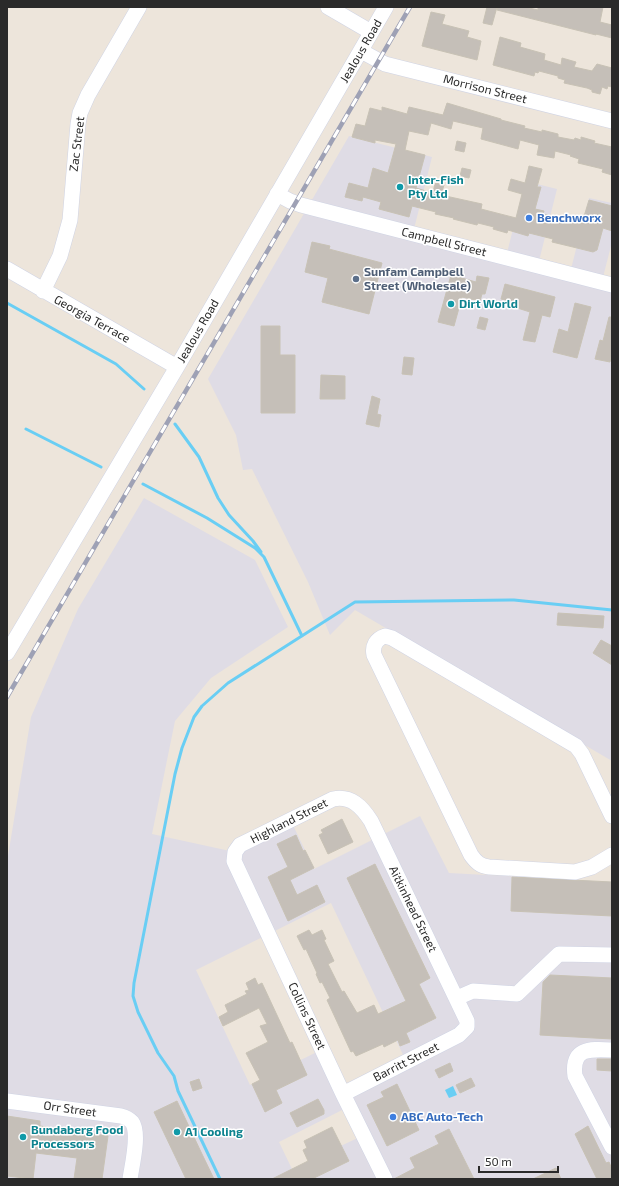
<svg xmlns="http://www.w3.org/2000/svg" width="619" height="1186" font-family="'Exo 2',sans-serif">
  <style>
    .industrial { fill: #dfdce5; fill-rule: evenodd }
    .water { fill: #69cef4 }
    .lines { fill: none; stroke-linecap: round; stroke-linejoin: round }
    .stream { stroke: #69cef4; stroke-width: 3 }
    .building { fill: #c5bfb8; stroke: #c8c2b5 }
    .minor-casing { stroke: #d0d4e4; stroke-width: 16 }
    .minor { stroke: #fff; stroke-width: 15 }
    .rail-casing { stroke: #9ea1b5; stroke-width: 4.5 }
    .rail { stroke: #fff; stroke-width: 3; stroke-dasharray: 9; stroke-linecap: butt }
    .culture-dot { fill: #0f9aa8; stroke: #fff; stroke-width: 1.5 }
    .shop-dot { fill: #3f7fe0; stroke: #fff; stroke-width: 1.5 }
    .service-dot { fill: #5c6f8a; stroke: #fff; stroke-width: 1.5 }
    .labels { text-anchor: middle; stroke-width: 3; stroke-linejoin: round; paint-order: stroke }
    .street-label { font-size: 12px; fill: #2a2a2a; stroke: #fff }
    .culture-label { font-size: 12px; font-weight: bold; fill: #0d838f; stroke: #fff; text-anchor: start }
    .shop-label { font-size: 12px; font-weight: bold; fill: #366cbe; stroke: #fff; text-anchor: start }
    .service-label { font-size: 12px; font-weight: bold; fill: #4e5e75; stroke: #fff; text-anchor: start }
  </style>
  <rect width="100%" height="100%" fill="#ede5db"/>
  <!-- industrial -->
  <path class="industrial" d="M349 136 432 157 413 233 506 257 525 181 557 189 538 265 570 273 589 198 612 203V242L602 281 612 284V761L355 610 330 635 308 582 252 469 243 470 236 435 208 379Z
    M144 498 255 560 288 627 211 678 175 721 152 834 230 851 291 821 314 869 420 816 449 873 612 882V1179H7V862L31 717 78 609ZM331 903 406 1061 344 1092 323 1049 250 1085 196 970ZM350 1106 364 1135 292 1169 279 1142Z"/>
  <!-- water -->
  <path class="water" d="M453 1086 457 1095 449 1098 445 1090Z"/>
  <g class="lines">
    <!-- stream -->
    <path class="stream" d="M7 303 116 364 144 389
      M175 424 199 457 218 498 229 515 253 541 261 552
      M26 429 101 467
      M143 484 207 518 255 548 264 557 302 636
      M220 1179 178 1091 174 1076 158 1053 138 1012 133 996 134 983 175 774 182 748 194 717 202 706 228 683 355 602 514 600 612 610"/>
  </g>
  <!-- building -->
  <path class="building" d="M487 7H497L492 25 483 23Z
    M498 7H525L538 10V7H603L600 22 612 25V38L596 34V35L497 10Z
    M431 12 445 15 442 24 469 31 467 37 481 41 477 60 422 46Z
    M500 37 521 43 520 47 545 54 544 60 561 65 562 58 576 62 574 67 592 71 597 64 612 68V87L608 86 607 89 602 87 600 94 592 92V90L587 88 564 83 565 80 558 78V76L539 71 538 73 535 72 534 76 493 65Z
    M447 103 501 119V120L525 126 524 128 542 132V130L558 134V137L574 140 575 138 581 140V137L595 141 594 143 612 147V175L602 172 603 169 578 163 579 159 570 156 571 155 555 151 554 158 537 155 539 145 520 140 518 149 481 139 483 128 453 121 451 129 431 123 428 135 409 131 405 150 425 155 416 188 433 193 435 183 444 185 441 195 482 204 481 209 516 218 522 194 508 190 511 179 525 183 529 166 542 169 537 187H541L535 209 544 211 543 214 582 223 589 200 612 206V231L603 228 597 250 593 252 577 248 552 242 553 239 529 233 528 236 508 230 507 233 493 229 494 227 478 223 477 225 453 219 454 218 435 214 436 212 412 206 409 217 379 209 381 202 363 197 362 201 345 197 349 183 368 188 373 168 388 173 396 144 375 140V143L352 137 356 124 365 126 370 108 382 111V107L407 114 409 107 443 115Z
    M457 141 466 143 464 152 455 150Z
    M462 168 471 170 469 178 460 176Z
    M312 242 330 246 329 249 382 263 369 314 322 302 328 278 305 272Z
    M451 275 476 282 477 276 489 278 485 294H482L480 301 462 297 454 326 438 322Z
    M505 284 555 297 550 317 542 315 535 342 523 340 530 312 511 306 512 302 501 299Z
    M575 303 591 307 577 358 553 352 559 329 568 332Z
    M480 317 488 319 485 330 477 328Z
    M609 317H612V352L610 362 595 359 600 340 603 341Z
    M261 326H280V355H295V413H261Z
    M404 357 414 358 412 375 402 374Z
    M321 375 345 376V399H320Z
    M372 396 380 399 377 414 381 415 379 427 366 424Z
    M558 613 604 616 603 628 557 625Z
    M601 640 612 646V665L593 653Z
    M342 819 353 842 328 854 319 835 323 833 321 830Z
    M296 835 303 851 305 850 314 868 290 880 297 895 317 885 325 902 288 921 268 877 288 867 277 844Z
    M375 864 430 978 419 984 436 1018 406 1033 410 1042 400 1046 398 1040 384 1047 383 1044 356 1056 353 1051 351 1052 327 1000 330 998 322 982 320 983 316 974 317 973 306 949 304 950 297 936 309 930 312 935 322 930 326 939 324 940 334 961 328 964 342 992 344 991 357 1013 374 1005 378 1014 406 1001 347 878Z
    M512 877 612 882V916L511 911Z
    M550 975 612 978V1039L540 1035 543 982Z
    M255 978 258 985 262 983 290 1043 292 1042 307 1075 276 1090 282 1103 265 1112 252 1084 260 1080 246 1053 268 1042 260 1026 267 1024 259 1008 223 1026 219 1017 228 1012 225 1005 247 994 245 991 249 990 246 983Z
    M597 1059H612V1071L597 1070Z
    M450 1063 453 1071 439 1078 435 1070Z
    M471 1078 475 1086 460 1093 456 1085Z
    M199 1079 202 1088 193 1091 190 1082Z
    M397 1084 419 1130 387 1146 367 1105 384 1097 381 1092Z
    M318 1099 324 1110V1114L297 1127 290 1113Z
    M177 1101 201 1152 214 1179H186L154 1112Z
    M7 1116 40 1121V1126L108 1136 102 1179H74L77 1158 36 1153 33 1179 7 1176Z
    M588 1126 606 1163 609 1162 612 1169V1179H597L575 1134Z
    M332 1127 349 1161 312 1179H272L308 1161 303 1150 307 1148 304 1141Z
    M449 1129 474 1179H394L415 1168 410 1158 439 1144 435 1136Z
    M556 1168 561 1179H533Z"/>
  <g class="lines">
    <defs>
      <path id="minor" d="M328 7 371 32
        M361 51 385 64 612 121
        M277 194 290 201 301 205 612 285
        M7 269 177 367
        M43 291 60 256 70 220 78 124 80 113 88 95 139 7
        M7 653 177 367 386 7
        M612 816 582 754 576 746 392 638 385 636C376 639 372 646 374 655L471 855C476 862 480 866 489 867L575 872 592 867 612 855
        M457 998 473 991 517 994 559 954 612 955
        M612 1050C591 1049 571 1047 575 1076L612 1147
        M343 1094 459 1035 467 1027V1021L371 821C362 807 351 795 333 799L240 845 235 852 234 861 343 1094 385 1179
        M7 1101 121 1116C125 1117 129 1119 132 1122 140 1133 132 1165 130 1179"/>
    </defs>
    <!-- minor casing -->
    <use href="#minor" class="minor-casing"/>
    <!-- minor -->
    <use href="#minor" class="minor"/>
    <defs>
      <path id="rail" d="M7 697 410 7"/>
    </defs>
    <!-- rail casing -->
    <use href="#rail" class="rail-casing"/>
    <!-- rail -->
    <use href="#rail" class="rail"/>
  </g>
  <!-- markers -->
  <g class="culture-dot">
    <circle cx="400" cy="187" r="4"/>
    <circle cx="451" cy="304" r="4"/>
    <circle cx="177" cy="1132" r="4"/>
    <circle cx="23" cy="1137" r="4"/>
  </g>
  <g class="shop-dot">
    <circle cx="529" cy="218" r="4"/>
    <circle cx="393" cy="1117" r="4"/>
  </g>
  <circle class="service-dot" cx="356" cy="279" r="4"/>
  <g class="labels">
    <!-- street labels -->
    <g class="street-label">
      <text transform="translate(361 51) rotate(-60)" y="4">Jealous Road</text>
      <text transform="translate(485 89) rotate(14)" y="4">Morrison Street</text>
      <text transform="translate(77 144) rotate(-83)" y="4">Zac Street</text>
      <text transform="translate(444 242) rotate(14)" y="4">Campbell Street</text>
      <text transform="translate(92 319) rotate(29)" y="4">Georgia Terrace</text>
      <text transform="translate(198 331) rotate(-60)" y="4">Jealous Road</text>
      <text transform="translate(289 821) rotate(-27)" y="4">Highland Street</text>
      <text transform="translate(413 909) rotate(64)" y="4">Aitkinhead Street</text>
      <text transform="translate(307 1016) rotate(65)" y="4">Collins Street</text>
      <text transform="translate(406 1062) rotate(-27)" y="4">Barritt Street</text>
      <text transform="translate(70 1109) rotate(8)" y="4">Orr Street</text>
    </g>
    <!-- culture labels -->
    <g class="culture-label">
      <text x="408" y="184">Inter-Fish<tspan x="408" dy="14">Pty Ltd</tspan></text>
      <text x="459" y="308">Dirt World</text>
      <text x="31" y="1134">Bundaberg Food<tspan x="31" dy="14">Processors</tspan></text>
      <text x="185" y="1136">A1 Cooling</text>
    </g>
    <!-- shop labels -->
    <g class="shop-label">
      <text x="537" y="222">Benchworx</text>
      <text x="401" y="1121">ABC Auto-Tech</text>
    </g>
    <!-- service labels -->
    <g class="service-label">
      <text x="364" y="276">Sunfam Campbell<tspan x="364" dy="14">Street (Wholesale)</tspan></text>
    </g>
  </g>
  <!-- border -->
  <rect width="619" height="1186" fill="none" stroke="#2a2a2a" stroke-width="16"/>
  <!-- scale -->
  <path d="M479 1166v6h79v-6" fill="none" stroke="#2a2a2a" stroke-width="2"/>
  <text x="485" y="1166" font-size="12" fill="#2a2a2a" stroke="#ffffff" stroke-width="3" paint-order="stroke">50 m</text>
</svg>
